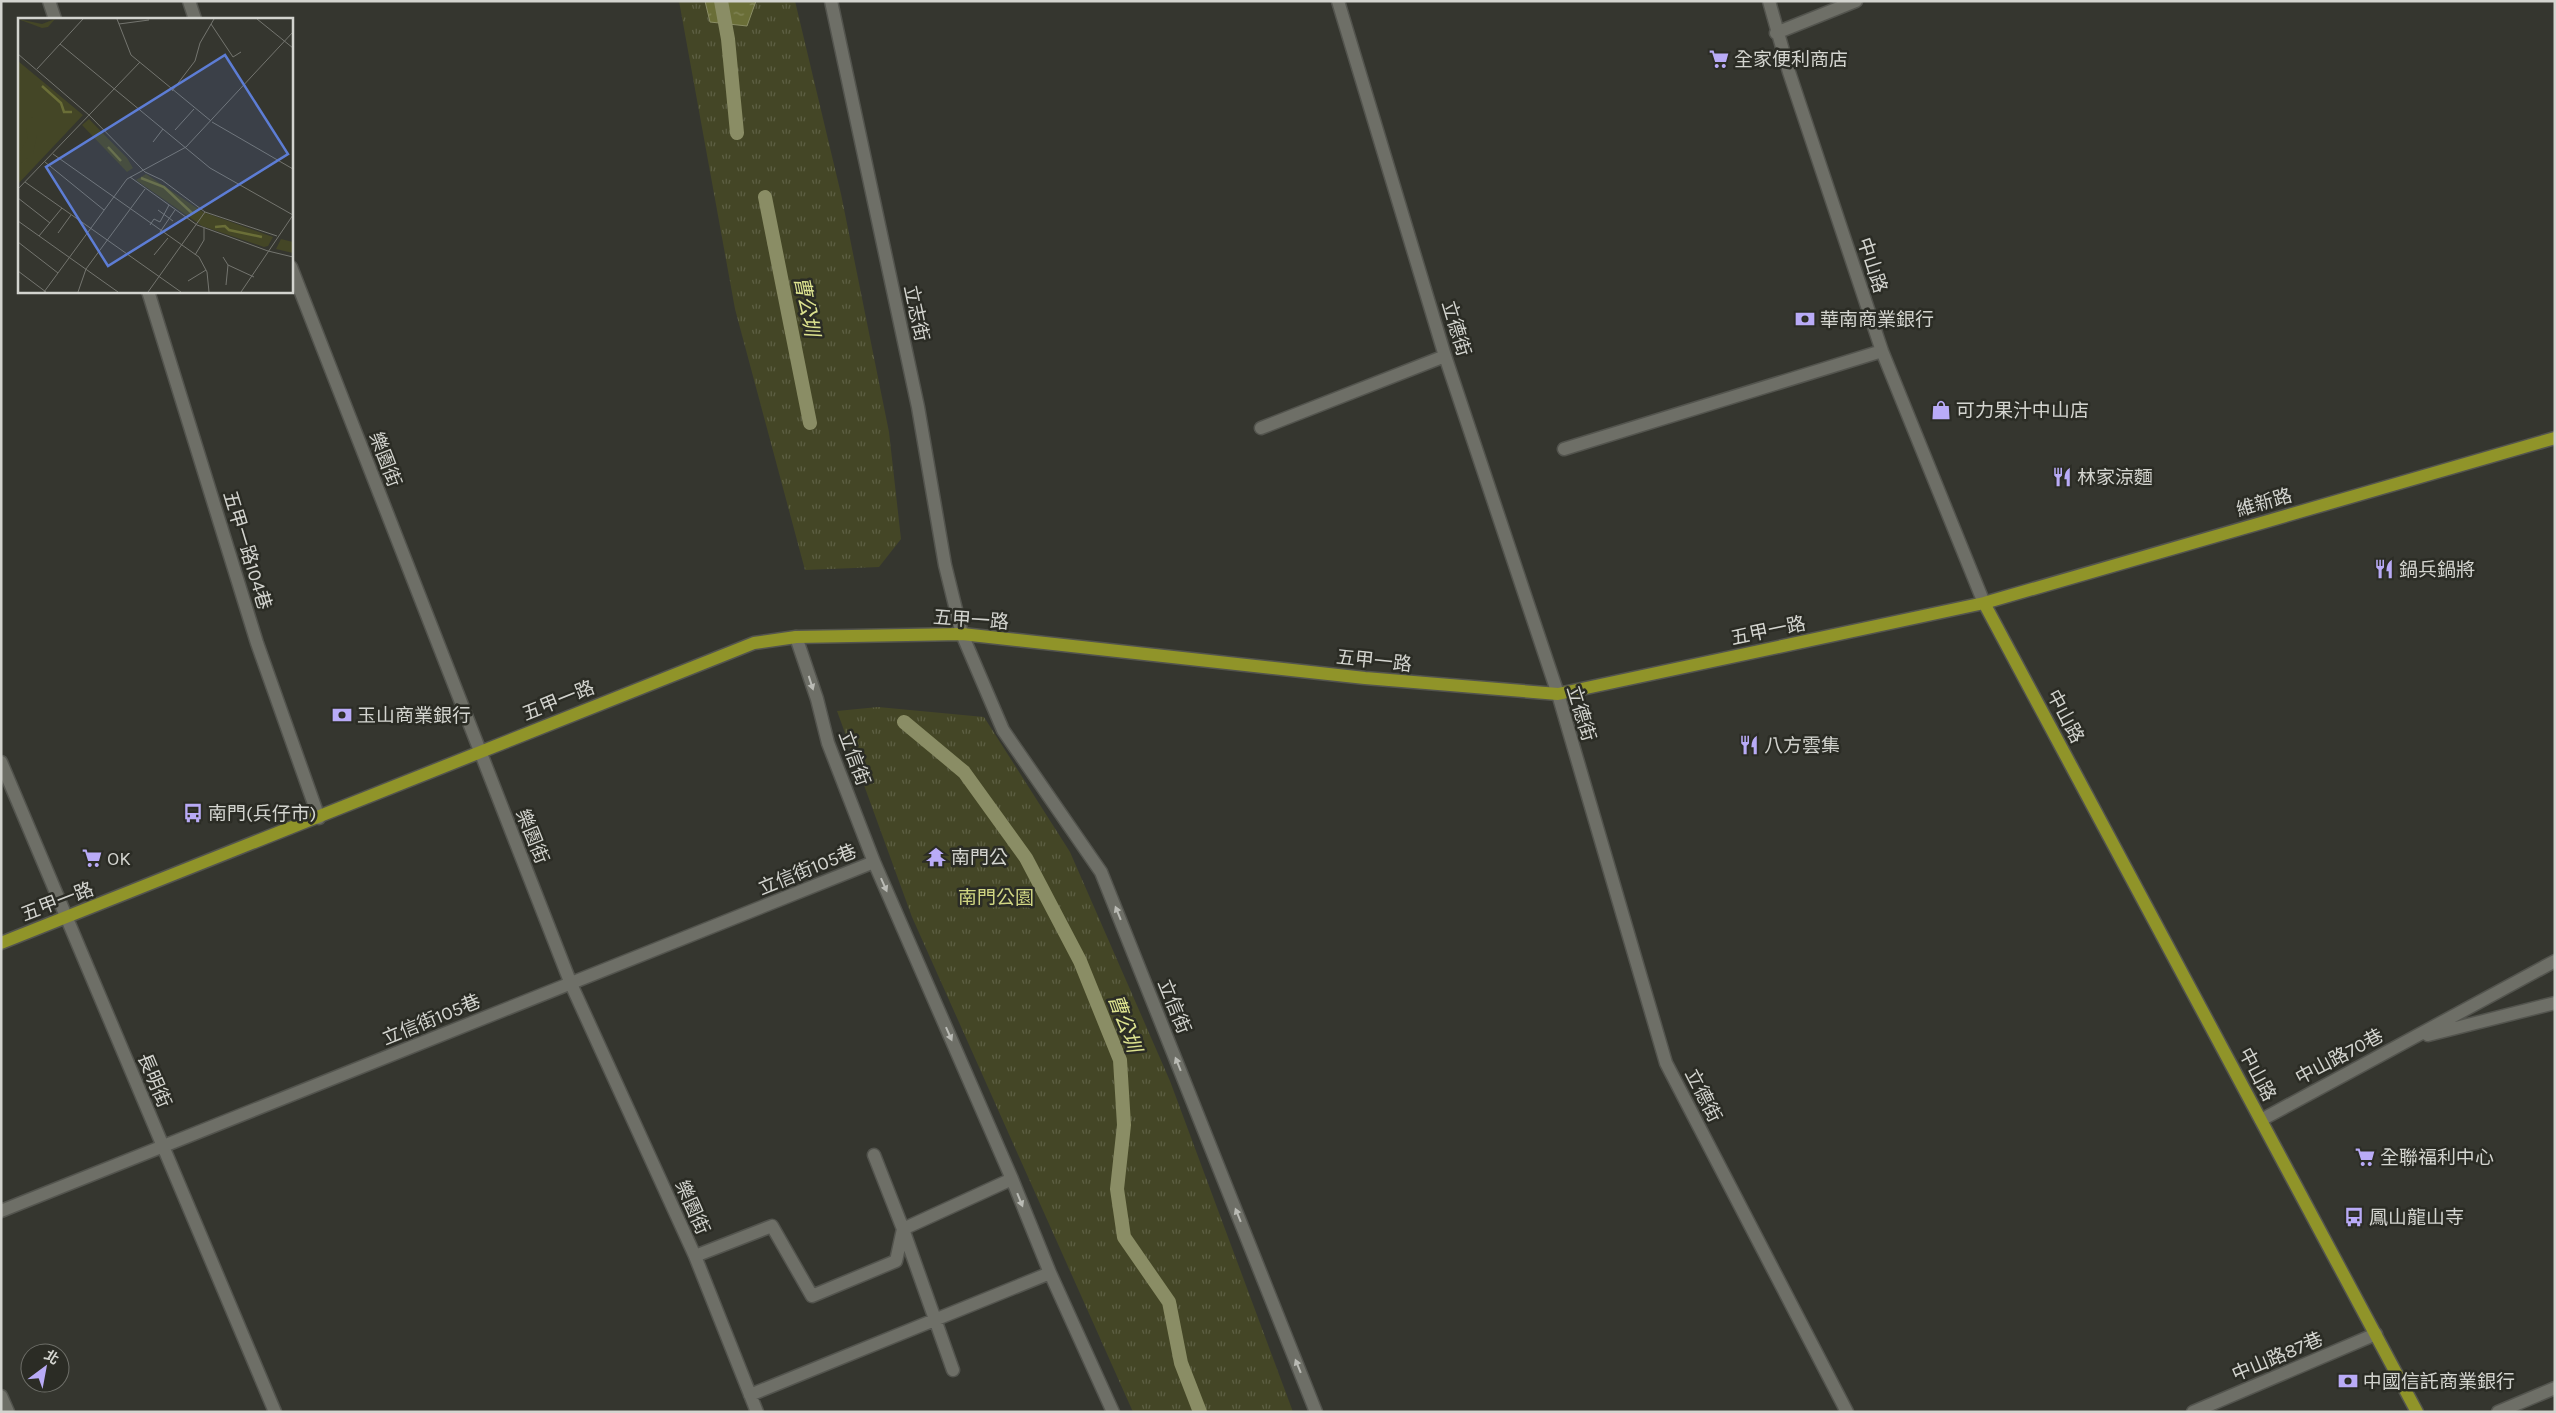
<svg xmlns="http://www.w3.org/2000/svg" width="2556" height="1413" font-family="Karla,'Noto Sans TC',sans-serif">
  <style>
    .grass { fill: url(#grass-tufts) }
    .water { fill: url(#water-ripples); stroke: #8a8d65 }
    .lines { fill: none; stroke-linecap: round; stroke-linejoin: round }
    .stream { stroke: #8a8d65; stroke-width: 14 }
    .minor-casing { stroke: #53544e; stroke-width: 15 }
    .major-casing { stroke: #53544e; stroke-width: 15 }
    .minor { stroke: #6e6f67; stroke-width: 12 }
    .major { stroke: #909429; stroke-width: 12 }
    .oneway { fill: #babbb5 }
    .labels { text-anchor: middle; stroke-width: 5; stroke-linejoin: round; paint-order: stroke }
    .poi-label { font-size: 19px; fill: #d3d4cf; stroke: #2b2c25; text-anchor: start }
    .street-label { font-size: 19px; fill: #d3d4cf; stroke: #2b2c25 }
    .park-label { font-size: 19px; fill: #d0d683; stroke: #2b2c25 }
    .water-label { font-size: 20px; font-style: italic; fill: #dde38f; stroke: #2b2c25 }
    .inset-river { fill: none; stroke: #6a6e37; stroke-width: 2.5 }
    .inset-road { fill: none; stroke: #74756f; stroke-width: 1 }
    .view { fill: #5d7dd5; fill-opacity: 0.15; stroke: #5d7dd5; stroke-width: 2.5 }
    .inset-edge { fill: none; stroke: #d3d4cf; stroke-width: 2.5 }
  </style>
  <defs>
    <pattern id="grass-tufts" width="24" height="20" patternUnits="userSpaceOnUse" patternTransform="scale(1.25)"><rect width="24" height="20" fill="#444626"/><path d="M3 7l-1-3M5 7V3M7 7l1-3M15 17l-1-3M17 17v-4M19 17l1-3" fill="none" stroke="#5e6044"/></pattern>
    <pattern id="water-ripples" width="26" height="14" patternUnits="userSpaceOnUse" patternTransform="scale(1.25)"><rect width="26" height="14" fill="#6a6e37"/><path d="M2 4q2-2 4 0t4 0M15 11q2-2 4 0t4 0" fill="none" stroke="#85885c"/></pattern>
  </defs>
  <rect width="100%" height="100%" fill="#35362f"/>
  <!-- grass -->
  <path class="grass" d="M679 1H795L841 194 889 432 901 539 879 567 805 570 735 309Z
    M878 707 984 717 1070 852 1170 1081 1293 1412H1133L912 917 837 711Z"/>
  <!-- water -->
  <path class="water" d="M705 1H756L747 26 710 22Z"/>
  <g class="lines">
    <!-- stream -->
    <path class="stream" d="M721 1 728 39 737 133
      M765 197 810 423
      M904 722 964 772 1026 858 1080 961 1120 1060 1124 1125 1117 1189 1124 1237 1169 1302 1181 1363 1200 1412"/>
    <defs>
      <path id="minor" d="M49 1 55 19
        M189 1 195 19
        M831 1 918 407 945 565 962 634 1003 730 1101 872 1316 1412
        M1338 1 1445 356 1558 694 1666 1063 1847 1412
        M1769 1 1789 72 1882 351 1984 603
        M1776 33 1856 1
        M291 267 571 984 695 1256 757 1412
        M148 291 257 643 319 818
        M1261 428 1445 356
        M1564 449 1882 351
        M796 637 817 699 828 743 874 862 1012 1179 1050 1273 1113 1412
        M1 762 275 1412
        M2428 1035 2555 1003
        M2261 1120 2555 961
        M874 1155 903 1229 953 1370
        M1 1211 874 862
        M695 1256 772 1226 812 1296 896 1261 903 1229 1012 1179
        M750 1395 1050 1273
        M1 1396 8 1412
        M2193 1412 2376 1334
        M2498 1412 2555 1388"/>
      <path id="major" d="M1984 603 2417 1412
        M1 943 754 643 796 637 962 634 1365 678 1558 694 1984 603 2555 438"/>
    </defs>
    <!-- minor casing -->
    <use href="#minor" class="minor-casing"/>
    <!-- major casing -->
    <use href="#major" class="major-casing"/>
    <!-- minor -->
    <use href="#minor" class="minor"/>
    <!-- major -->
    <use href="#major" class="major"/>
  </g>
  <!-- one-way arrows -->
  <defs><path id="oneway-solid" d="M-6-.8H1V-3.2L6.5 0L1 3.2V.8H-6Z" transform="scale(1.25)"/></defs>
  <g class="oneway">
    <use href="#oneway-solid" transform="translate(811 683) rotate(72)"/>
    <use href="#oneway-solid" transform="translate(884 885) rotate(66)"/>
    <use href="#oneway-solid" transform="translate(1118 913) rotate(-112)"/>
    <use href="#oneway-solid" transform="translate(949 1034) rotate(66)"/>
    <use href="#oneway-solid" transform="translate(1178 1064) rotate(-112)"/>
    <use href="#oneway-solid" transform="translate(1020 1200) rotate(68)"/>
    <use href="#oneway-solid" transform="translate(1238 1215) rotate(-112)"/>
    <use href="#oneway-solid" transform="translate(1298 1366) rotate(-112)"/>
  </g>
  <!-- icons -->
  <defs>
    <symbol id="supermarket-bare" viewBox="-9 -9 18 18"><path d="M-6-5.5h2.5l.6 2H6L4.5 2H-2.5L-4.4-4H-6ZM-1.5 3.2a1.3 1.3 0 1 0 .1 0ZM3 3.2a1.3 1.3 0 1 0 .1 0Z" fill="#b9abf7" stroke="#2b2c25" stroke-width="2.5" paint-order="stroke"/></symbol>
    <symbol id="bank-bare" viewBox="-9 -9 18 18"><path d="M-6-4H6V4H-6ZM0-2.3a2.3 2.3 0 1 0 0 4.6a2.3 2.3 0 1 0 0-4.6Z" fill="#b9abf7" stroke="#2b2c25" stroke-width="2.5" paint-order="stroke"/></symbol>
    <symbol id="shop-bare" viewBox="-9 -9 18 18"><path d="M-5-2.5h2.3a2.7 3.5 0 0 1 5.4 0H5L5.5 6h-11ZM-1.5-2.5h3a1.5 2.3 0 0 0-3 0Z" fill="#b9abf7" stroke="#2b2c25" stroke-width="2.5" paint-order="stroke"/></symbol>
    <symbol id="restaurant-bare" viewBox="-9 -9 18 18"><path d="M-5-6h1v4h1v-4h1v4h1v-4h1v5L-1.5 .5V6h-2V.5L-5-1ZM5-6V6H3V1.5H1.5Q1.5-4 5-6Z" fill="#b9abf7" stroke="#2b2c25" stroke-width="2.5" paint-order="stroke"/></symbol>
    <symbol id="bus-bare" viewBox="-9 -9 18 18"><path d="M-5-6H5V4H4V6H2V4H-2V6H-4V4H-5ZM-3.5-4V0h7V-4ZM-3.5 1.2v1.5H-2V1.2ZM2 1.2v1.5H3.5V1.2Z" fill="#b9abf7" stroke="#2b2c25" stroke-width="2.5" paint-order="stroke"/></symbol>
    <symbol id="temple-bare" viewBox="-9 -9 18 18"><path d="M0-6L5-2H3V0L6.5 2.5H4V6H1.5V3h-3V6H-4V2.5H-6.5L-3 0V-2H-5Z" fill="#b9abf7" stroke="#2b2c25" stroke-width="2.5" paint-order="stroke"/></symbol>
  </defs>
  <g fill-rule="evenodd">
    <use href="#supermarket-bare" x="1705" y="45" width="28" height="28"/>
    <use href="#bank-bare" x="1791" y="305" width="28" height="28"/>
    <use href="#shop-bare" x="1927" y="396" width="28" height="28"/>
    <use href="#restaurant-bare" x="2048" y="463" width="28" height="28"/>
    <use href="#restaurant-bare" x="2370" y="555" width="28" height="28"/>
    <use href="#bank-bare" x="328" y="701" width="28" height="28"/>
    <use href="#restaurant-bare" x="1735" y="731" width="28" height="28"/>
    <use href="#bus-bare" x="179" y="799" width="28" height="28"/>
    <use href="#temple-bare" x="922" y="843" width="28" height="28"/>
    <use href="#supermarket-bare" x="78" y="844" width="28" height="28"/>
    <use href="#supermarket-bare" x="2351" y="1143" width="28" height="28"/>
    <use href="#bus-bare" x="2340" y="1203" width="28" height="28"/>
    <use href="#bank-bare" x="2334" y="1367" width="28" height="28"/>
  </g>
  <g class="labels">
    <!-- poi labels -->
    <g class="poi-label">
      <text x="1734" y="66">全家便利商店</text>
      <text x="1820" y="326">華南商業銀行</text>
      <text x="1956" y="417">可力果汁中山店</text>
      <text x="2077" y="484">林家涼麵</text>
      <text x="2399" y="576">鍋兵鍋將</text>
      <text x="357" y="722">玉山商業銀行</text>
      <text x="1764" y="752">八方雲集</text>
      <text x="208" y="820">南門(兵仔市)</text>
      <text x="951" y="864">南門公</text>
      <text x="107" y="865">OK</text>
      <text x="2380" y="1164">全聯福利中心</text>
      <text x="2369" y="1224">鳳山龍山寺</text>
      <text x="2363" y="1388">中國信託商業銀行</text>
    </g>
    <!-- street labels -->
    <g class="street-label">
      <text transform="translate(1873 265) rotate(72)" y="7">中山路</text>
      <text transform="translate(917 313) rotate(78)" y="7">立志街</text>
      <text transform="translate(1457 328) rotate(73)" y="7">立德街</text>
      <text transform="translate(386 459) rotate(69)" y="7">樂園街</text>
      <text transform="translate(2264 502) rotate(-16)" y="7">維新路</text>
      <text transform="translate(248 550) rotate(73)" y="7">五甲一路104巷</text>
      <text transform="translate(971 619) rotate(4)" y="7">五甲一路</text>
      <text transform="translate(1768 630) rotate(-12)" y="7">五甲一路</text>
      <text transform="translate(1374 660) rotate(6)" y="7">五甲一路</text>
      <text transform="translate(558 700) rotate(-22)" y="7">五甲一路</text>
      <text transform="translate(1582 713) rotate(73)" y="7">立德街</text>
      <text transform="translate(2066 716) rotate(62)" y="7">中山路</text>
      <text transform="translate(855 758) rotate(70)" y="7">立信街</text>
      <text transform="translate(533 836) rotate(68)" y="7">樂園街</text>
      <text transform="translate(807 869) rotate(-22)" y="7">立信街105巷</text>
      <text transform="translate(57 901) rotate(-21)" y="7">五甲一路</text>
      <text transform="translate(1175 1006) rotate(68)" y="7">立信街</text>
      <text transform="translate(431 1019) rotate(-22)" y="7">立信街105巷</text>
      <text transform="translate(2339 1056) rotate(-28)" y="7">中山路70巷</text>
      <text transform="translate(2258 1074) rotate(62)" y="7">中山路</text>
      <text transform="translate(155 1080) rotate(67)" y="7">長明街</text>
      <text transform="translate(1704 1095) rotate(63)" y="7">立德街</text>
      <text transform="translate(693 1207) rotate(66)" y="7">樂園街</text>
      <text transform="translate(2277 1356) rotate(-23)" y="7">中山路87巷</text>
    </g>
    <!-- park labels -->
    <g class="park-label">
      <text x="996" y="904">南門公園</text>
    </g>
    <!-- water labels -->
    <g class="water-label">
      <text transform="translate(807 306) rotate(79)" y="7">曹公圳</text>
      <text transform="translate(1125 1023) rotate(70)" y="7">曹公圳</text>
    </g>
  </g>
  <!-- overview -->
  <g transform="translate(18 18)">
    <rect width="275" height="275" fill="#35362f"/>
    <path d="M0 43 65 97 0 166ZM71 101 109 140 115 150 109 154 64 107ZM128 156 185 194 255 219 250 228 246 229 184 208 118 162ZM263 221 275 224V235L258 231Z" fill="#444626"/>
    <path d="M0 1 24 6 37 1 30 9 24 10ZM0 88 26 110 19 117 15 136 0 148V137L10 120 8 110 0 103Z" fill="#444626"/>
    <path class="inset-river" d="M24 68 43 85 46 94H54M90 129 103 143M123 160 146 169 175 196M197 209 207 208 211 212 244 219"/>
    <path class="inset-road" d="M99 1 113 37 193 103M239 1 275 30M101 6 131 2M193 6 215 39 223 34M42 26 192 150 275 197M0 36 71 97 127 154 144 162 187 194 259 218M19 51 65 1M154 73 177 43 182 25 196 1M194 104 275 151M157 112 176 91M135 124 145 111M35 136 181 239 189 254 191 274M27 144 86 192M112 159 179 207 250 233 275 239M7 164 163 274M0 171 122 44M0 180 32 205M140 192 155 203M0 203 100 274M132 207 136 201 142 204 151 187M142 214 157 192M40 215 53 197M21 218 44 190M0 224 40 255M136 237 150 220M177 237 186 222V210M205 239 210 247 236 259M0 253 28 274M170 263 188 252M208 267 210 247M26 274 109 161 168 129 275 14M60 274 68 251 127 171M130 274 187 194M223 274 275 197"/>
    <path class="view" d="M207 37 270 136 90 248 28 149Z"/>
    <rect width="275" height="275" class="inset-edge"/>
  </g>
  <!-- border -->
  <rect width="2556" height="1413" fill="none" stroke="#d3d4cf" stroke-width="5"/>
  <!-- north arrow -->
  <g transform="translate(45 1368) rotate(32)"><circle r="24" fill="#2b2c25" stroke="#6e6f69"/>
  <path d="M0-4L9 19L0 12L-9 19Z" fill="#b9abf7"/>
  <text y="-8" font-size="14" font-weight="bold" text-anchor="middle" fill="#d3d4cf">北</text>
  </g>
</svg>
